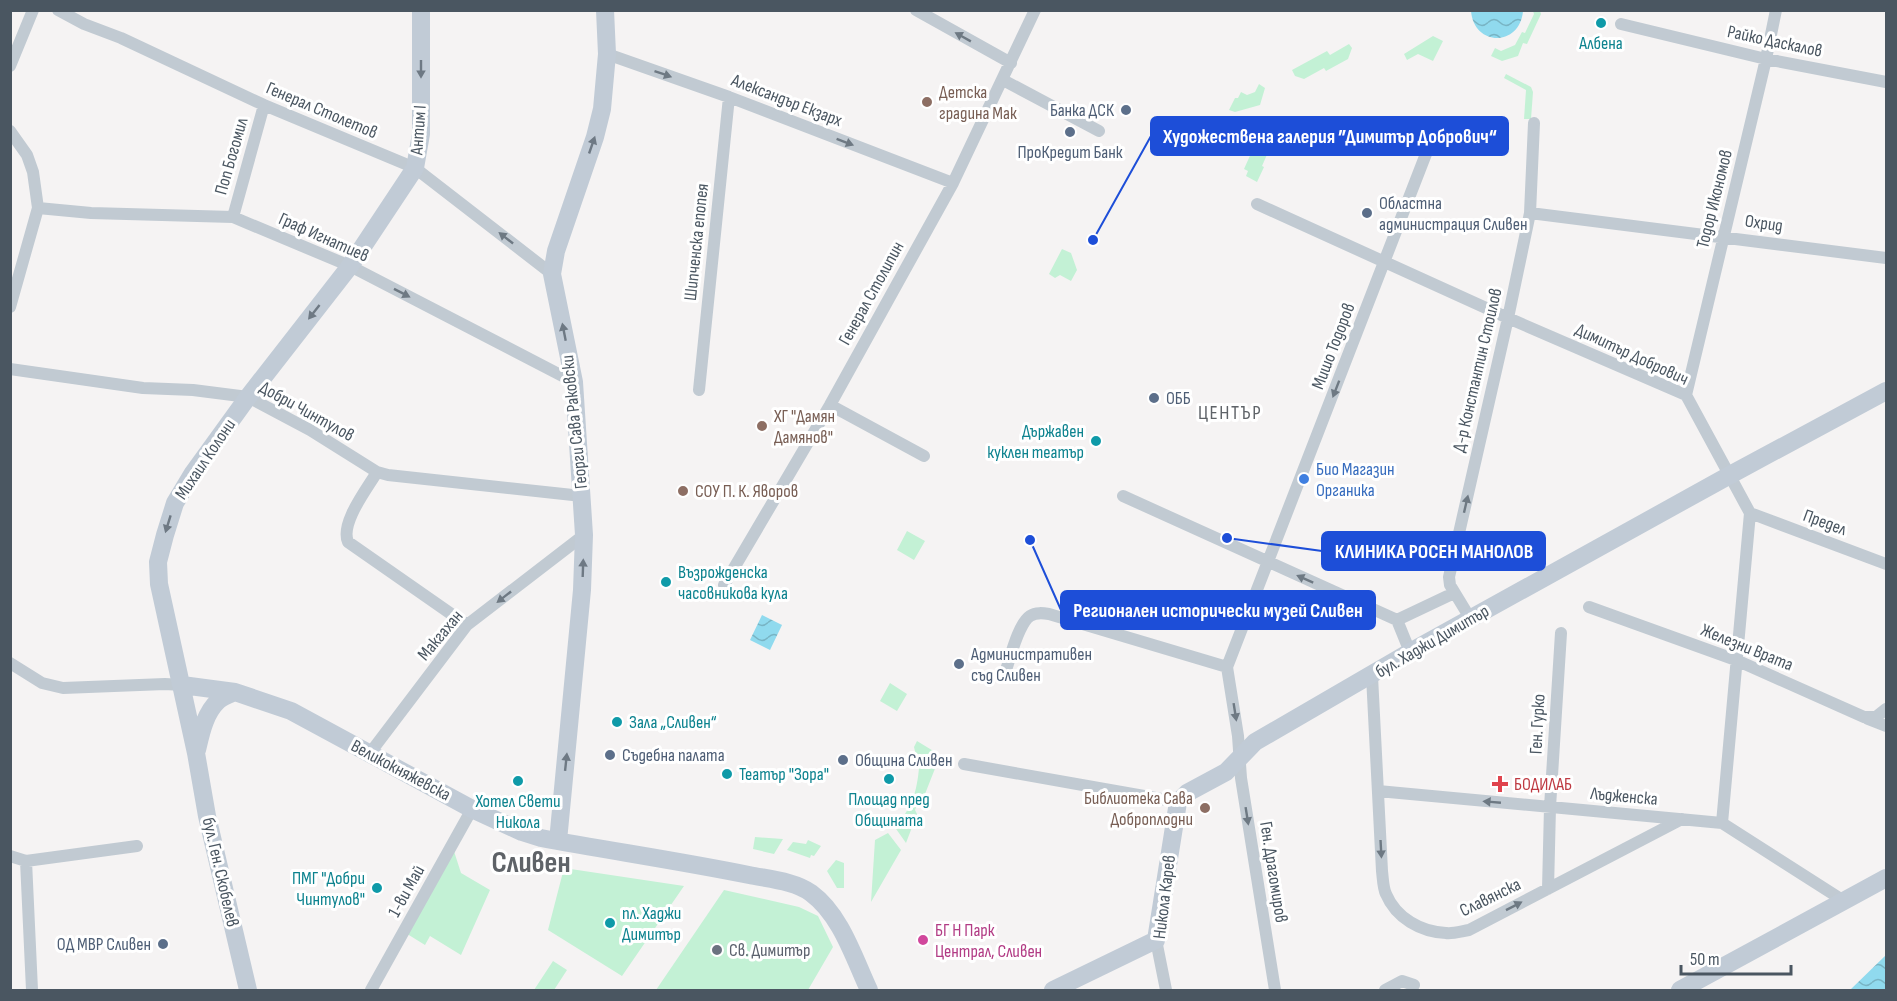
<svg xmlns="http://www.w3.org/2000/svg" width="1897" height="1001" font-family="'Sofia Sans Condensed',sans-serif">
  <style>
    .green { fill: #c3f1d5 }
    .water { fill: url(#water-waves) }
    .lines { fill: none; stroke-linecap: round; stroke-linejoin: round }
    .street { stroke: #c1cad2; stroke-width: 12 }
    .secondary { stroke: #c1cbd6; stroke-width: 18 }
    .oneway { fill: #6e7983 }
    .oneway2 { fill: #6e7984 }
    .culture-dot { fill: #0f9aa8; stroke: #fff; stroke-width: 2 }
    .education-dot { fill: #8d6e63; stroke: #fff; stroke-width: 2 }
    .service-dot { fill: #5c6f8a; stroke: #fff; stroke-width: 2 }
    .shop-dot { fill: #3f7fe0; stroke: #fff; stroke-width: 2 }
    .health-dot { fill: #e0444e; stroke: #fff; stroke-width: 2 }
    .hotel-dot { fill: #d1479c; stroke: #fff; stroke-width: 2 }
    .worship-dot { fill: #6b7280; stroke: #fff; stroke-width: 2 }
    .labels { text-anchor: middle; stroke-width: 6; stroke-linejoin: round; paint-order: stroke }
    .street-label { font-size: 18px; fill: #4a5661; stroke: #fff }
    .culture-label { font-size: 18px; fill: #0d838f; stroke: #fff; text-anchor: start }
    .education-label { font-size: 18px; fill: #785e54; stroke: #fff; text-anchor: start }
    .service-label { font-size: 18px; fill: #4e5e75; stroke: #fff; text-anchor: start }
    .shop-label { font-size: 18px; fill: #366cbe; stroke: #fff; text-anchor: start }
    .health-label { font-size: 18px; fill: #be3a42; stroke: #fff; text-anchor: start }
    .hotel-label { font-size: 18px; fill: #b23c85; stroke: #fff; text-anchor: start }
    .worship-label { font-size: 18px; fill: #5b616d; stroke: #fff; text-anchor: start }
    .neighbourhood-label { font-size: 20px; letter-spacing: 1.5px; fill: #5f6368; stroke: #fff }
    .town-label { font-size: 30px; font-weight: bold; fill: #5f6368; stroke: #fff }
    .leader { fill: none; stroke: #1d4ed8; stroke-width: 2 }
    .callout-dot { fill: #1d4ed8; stroke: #fff; stroke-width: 2 }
    .callout { fill: #1d4ed8; stroke: #1d4ed8; stroke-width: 2 }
    .callout-label { font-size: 20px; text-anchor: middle; font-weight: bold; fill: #fff }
  </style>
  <defs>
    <pattern id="water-waves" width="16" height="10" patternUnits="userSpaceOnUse" patternTransform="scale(1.5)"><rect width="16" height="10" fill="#90daee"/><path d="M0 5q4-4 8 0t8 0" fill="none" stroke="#78b4c4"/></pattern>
  </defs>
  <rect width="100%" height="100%" fill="#f5f3f3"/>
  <!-- green -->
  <path class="green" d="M1533 11H1540L1541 14 1527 44 1523 43 1518 56 1502 61 1491 56 1495 48 1501 51 1515 45 1522 32 1525 33 1534 14Z
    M1433 36 1443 41 1433 61 1418 54 1407 60 1404 54Z
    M1349 44 1352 48 1348 59 1326 71 1324 68 1304 79 1295 76 1292 70 1327 51 1330 55Z
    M1506 74 1531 87 1533 92 1531 119H1524L1526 90 1504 78Z
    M1259 84 1265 88 1260 105 1235 112 1229 110 1235 98H1238L1241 92 1247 95 1255 92Z
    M1262 146 1269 150 1262 166 1264 167 1257 182 1246 176 1248 171 1244 169 1253 149Z
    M1062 249 1071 253 1077 270 1071 281 1060 275 1055 278 1049 274Z
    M907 531 925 541 914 560 897 550Z
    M890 683 907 694 897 711 880 701Z
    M917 741 935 752 933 758 917 760 914 747Z
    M936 766 925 794 921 795 915 810 917 814 906 843 894 826C912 811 917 790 919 768Z
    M888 833 901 850 871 902 875 840Z
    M755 837 783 839 774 854 753 849Z
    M808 840 821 846 814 856 811 855 810 858 787 850 793 842 806 844Z
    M452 845 461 873 490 890 461 955 430 936 425 945 404 932Z
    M836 860 844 863V888H837L827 871Z
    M564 868 684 886 622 976 548 930Z
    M724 890 799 907 818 916 833 947 808 990H656Z
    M553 961 567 970 554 990H534Z"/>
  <!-- water -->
  <path class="water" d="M1523 11C1520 47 1474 47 1471 11Z
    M762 615 782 625 770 650 750 640Z
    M1886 955V990H1850Z"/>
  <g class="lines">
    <!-- street -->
    <path class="street" d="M58 10 84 24 121 38 264 105 415 168 552 274
      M916 10 1011 63
      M1621 24 1766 59 1886 82
      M607 54 729 97 953 183
      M10 66 33 10
      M1003 80 1099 131
      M10 131 27 155 33 172 38 208 10 307
      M1257 204 1508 318 1686 395 1750 513 1722 823
      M38 208 91 213 233 217 350 266 574 382
      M1530 213 1886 258
      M233 217 264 105
      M10 369 143 388 193 390 248 397 310 430 377 472 388 475 582 496
      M699 390 729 97
      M1686 395 1766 59 1776 10
      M830 405 924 456
      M377 472C367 489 340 523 348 542L467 625
      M1123 496 1397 620
      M1750 513 1886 564
      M724 585 830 405 953 183 1035 10
      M1589 607 1736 660 1864 717H1876L1886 709
      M1470 618 1450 585 1449 577 1508 318 1530 213 1534 123
      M1410 652 1397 620 1454 593
      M10 663 42 683 63 688 165 684 182 685
      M1227 667 1431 141
      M1227 667 1238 736 1241 778 1275 990
      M1005 673C1010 659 1018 624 1030 616 1036 612 1043 613 1049 614L1227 667
      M1372 676 1382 871C1383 879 1383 888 1386 894 1396 918 1421 932 1446 933 1453 934 1462 931 1469 930L1682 819
      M1868 719 1886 726
      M370 753 467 625 584 535
      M964 764 1178 802
      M1378 791 1722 823 1844 901
      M10 856 26 861 137 846
      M26 861 32 990
      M1548 889 1550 807 1561 633
      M1156 940 1166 990
      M371 990 472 809
      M1385 990 1402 981 1414 985"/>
    <!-- secondary -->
    <path class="secondary" d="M182 685 235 692 291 711 472 809 522 832 541 838C611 851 680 861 749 875 768 879 795 881 811 893 841 915 854 958 869 990
      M197 750C201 733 205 713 218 701 222 697 230 694 235 692
      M558 841 582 590 584 535 574 382 552 274 556 251 595 137 602 109 607 54 605 10
      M248 990 207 816 196 753 159 584 158 562 165 535 175 503 193 473 248 397 350 266 415 168 421 134V10
      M1053 990 1156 940 1178 802 1187 793 1226 772 1255 742 1410 652 1730 475 1886 391
      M1680 990 1886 878"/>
  </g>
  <!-- one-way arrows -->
  <defs><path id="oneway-solid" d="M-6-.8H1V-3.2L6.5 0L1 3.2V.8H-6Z" transform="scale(1.5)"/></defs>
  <g class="oneway">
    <use href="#oneway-solid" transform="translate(963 37) rotate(-151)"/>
    <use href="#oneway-solid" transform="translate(663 74) rotate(19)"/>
    <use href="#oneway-solid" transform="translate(845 142) rotate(21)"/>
    <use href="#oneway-solid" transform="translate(506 238) rotate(-142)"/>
    <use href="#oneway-solid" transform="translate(402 293) rotate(27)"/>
    <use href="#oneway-solid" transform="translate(1336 389) rotate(111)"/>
    <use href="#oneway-solid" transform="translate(1466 504) rotate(-77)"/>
    <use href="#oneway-solid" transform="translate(1305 579) rotate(-156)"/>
    <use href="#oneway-solid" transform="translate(504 597) rotate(142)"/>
    <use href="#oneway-solid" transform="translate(1235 712) rotate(81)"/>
    <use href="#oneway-solid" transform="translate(1492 802) rotate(-175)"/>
    <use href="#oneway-solid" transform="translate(1247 816) rotate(81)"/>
    <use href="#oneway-solid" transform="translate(1381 849) rotate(87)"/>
    <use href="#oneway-solid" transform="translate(1514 906) rotate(-27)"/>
  </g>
  <g class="oneway2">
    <use href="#oneway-solid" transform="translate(421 69) rotate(90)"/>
    <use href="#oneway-solid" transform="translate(592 145) rotate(-71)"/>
    <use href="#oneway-solid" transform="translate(314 312) rotate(128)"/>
    <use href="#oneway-solid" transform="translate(564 332) rotate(-101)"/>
    <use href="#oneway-solid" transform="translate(168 524) rotate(107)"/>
    <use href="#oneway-solid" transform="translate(583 568) rotate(-88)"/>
    <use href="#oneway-solid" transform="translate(566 762) rotate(-84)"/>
  </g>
  <!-- markers -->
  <g class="culture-dot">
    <circle cx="1601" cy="23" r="6"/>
    <circle cx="1096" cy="441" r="6"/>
    <circle cx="666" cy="582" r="6"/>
    <circle cx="617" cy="722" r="6"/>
    <circle cx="727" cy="774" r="6"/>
    <circle cx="889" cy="779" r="6"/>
    <circle cx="518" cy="781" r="6"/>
    <circle cx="377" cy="888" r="6"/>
    <circle cx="610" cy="923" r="6"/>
  </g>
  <g class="education-dot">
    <circle cx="927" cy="102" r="6"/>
    <circle cx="762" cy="426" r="6"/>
    <circle cx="683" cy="491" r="6"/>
    <circle cx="1205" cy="808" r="6"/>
  </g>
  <g class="service-dot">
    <circle cx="1126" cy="110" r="6"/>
    <circle cx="1070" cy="132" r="6"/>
    <circle cx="1367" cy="213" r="6"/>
    <circle cx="1154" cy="398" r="6"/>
    <circle cx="959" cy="664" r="6"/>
    <circle cx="610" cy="755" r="6"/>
    <circle cx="843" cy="760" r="6"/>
    <circle cx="163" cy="944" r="6"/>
  </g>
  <circle class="shop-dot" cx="1304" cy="479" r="6"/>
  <path class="health-dot" d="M1497 775h6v6h6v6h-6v6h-6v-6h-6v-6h6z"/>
  <circle class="hotel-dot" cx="923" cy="940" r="6"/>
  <circle class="worship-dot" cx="717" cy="950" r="6"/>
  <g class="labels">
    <!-- street labels -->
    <g class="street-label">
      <text transform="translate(1775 41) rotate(12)" y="6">Райко Даскалов</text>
      <text transform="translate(787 100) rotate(21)" y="6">Александър Екзарх</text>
      <text transform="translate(322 110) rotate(23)" y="6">Генерал Столетов</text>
      <text transform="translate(418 130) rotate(-86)" y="6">Антим I</text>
      <text transform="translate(231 156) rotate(-74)" y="6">Поп Богомил</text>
      <text transform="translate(1714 199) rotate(-76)" y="6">Тодор Икономов</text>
      <text transform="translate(1764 223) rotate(8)" y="6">Охрид</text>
      <text transform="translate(324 237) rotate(24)" y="6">Граф Игнатиев</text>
      <text transform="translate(696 242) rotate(-84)" y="6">Шипченска епопея</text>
      <text transform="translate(871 293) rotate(-61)" y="6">Генерал Столипин</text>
      <text transform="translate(1333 346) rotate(-69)" y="6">Мишо Тодоров</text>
      <text transform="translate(1632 354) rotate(25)" y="6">Димитър Добрович</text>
      <text transform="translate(1477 370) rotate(-77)" y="6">Д-р Константин Стоилов</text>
      <text transform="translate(307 411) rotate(29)" y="6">Добри Чинтулов</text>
      <text transform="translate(574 422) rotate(-96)" y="6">Георги Сава Раковски</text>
      <text transform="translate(205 459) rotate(-56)" y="6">Михаил Колони</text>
      <text transform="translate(1825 522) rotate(20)" y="6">Предел</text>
      <text transform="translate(440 635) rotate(-50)" y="6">Макгахан</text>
      <text transform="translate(1432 641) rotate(-30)" y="6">бул. Хаджи Димитър</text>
      <text transform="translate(1747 647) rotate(22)" y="6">Железни Врата</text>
      <text transform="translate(1537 724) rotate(-87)" y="6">Ген. Гурко</text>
      <text transform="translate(401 770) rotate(28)" y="6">Великокняжевска</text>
      <text transform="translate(1624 796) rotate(5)" y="6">Лъдженска</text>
      <text transform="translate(221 872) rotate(77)" y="6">бул. Ген. Скобелев</text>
      <text transform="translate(1274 872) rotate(81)" y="6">Ген. Драгомиров</text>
      <text transform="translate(406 891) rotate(-61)" y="6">1-ви Май</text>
      <text transform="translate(1164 897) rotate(-83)" y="6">Никола Карев</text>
      <text transform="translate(1490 897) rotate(-26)" y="6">Славянска</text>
    </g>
    <!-- culture labels -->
    <g class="culture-label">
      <text x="1601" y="49" text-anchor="middle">Албена</text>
      <text x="1084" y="437" text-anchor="end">Държавен<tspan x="1084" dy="21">куклен театър</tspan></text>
      <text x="678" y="578">Възрожденска<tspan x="678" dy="21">часовникова кула</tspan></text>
      <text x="629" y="728">Зала „Сливен“</text>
      <text x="739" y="780">Театър "Зора"</text>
      <text x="889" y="805" text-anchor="middle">Площад пред<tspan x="889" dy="21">Общината</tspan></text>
      <text x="518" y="807" text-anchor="middle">Хотел Свети<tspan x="518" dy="21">Никола</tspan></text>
      <text x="365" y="884" text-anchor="end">ПМГ "Добри<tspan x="365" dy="21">Чинтулов"</tspan></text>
      <text x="622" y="919">пл. Хаджи<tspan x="622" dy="21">Димитър</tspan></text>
    </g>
    <!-- education labels -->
    <g class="education-label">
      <text x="939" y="98">Детска<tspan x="939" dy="21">градина Мак</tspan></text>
      <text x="774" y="422">ХГ "Дамян<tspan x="774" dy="21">Дамянов"</tspan></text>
      <text x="695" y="497">СОУ П. К. Яворов</text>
      <text x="1193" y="804" text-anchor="end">Библиотека Сава<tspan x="1193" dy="21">Доброплодни</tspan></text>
    </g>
    <!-- service labels -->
    <g class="service-label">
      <text x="1114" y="116" text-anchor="end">Банка ДСК</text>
      <text x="1070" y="158" text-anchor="middle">ПроКредит Банк</text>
      <text x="1379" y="209">Областна<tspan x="1379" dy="21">администрация Сливен</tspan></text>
      <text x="1166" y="404">ОББ</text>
      <text x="971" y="660">Административен<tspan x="971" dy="21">съд Сливен</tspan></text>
      <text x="622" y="761">Съдебна палата</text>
      <text x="855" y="766">Община Сливен</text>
      <text x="151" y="950" text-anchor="end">ОД МВР Сливен</text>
    </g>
    <!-- shop labels -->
    <g class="shop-label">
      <text x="1316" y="475">Био Магазин<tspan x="1316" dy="21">Органика</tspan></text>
    </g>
    <!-- health labels -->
    <g class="health-label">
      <text x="1514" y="790">БОДИЛАБ</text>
    </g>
    <!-- hotel labels -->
    <g class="hotel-label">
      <text x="935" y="936">БГ H Парк<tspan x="935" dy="21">Централ, Сливен</tspan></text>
    </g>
    <!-- worship labels -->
    <g class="worship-label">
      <text x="729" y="956">Св. Димитър</text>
    </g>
    <!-- neighbourhood labels -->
    <g class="neighbourhood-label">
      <text x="1230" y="419">ЦЕНТЪР</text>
    </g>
    <!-- town labels -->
    <g class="town-label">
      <text x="531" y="872">Сливен</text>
    </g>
  </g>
  <!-- callouts -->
  <path class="leader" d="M1093 240L1151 136M1227 538L1322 551M1030 540L1061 610"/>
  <g class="callout-dot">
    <circle cx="1093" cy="240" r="6"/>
    <circle cx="1227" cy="538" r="6"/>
    <circle cx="1030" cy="540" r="6"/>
  </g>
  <g class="callout">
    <rect x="1151" y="117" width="357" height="38" rx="6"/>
    <rect x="1322" y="532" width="223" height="38" rx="6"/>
    <rect x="1061" y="591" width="314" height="38" rx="6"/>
  </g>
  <g class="callout-label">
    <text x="1330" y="143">Художествена галерия ”Димитър Добрович“</text>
    <text x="1434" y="558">КЛИНИКА РОСЕН МАНОЛОВ</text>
    <text x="1218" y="617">Регионален исторически музей Сливен</text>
  </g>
  <!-- border -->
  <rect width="1897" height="1001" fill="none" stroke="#4a5661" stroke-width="24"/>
  <!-- scale -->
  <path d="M1681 965v9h110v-9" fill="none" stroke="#4a5661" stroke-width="3"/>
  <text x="1690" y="965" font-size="18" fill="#4a5661" stroke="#ffffff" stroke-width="4.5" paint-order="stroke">50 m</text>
</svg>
